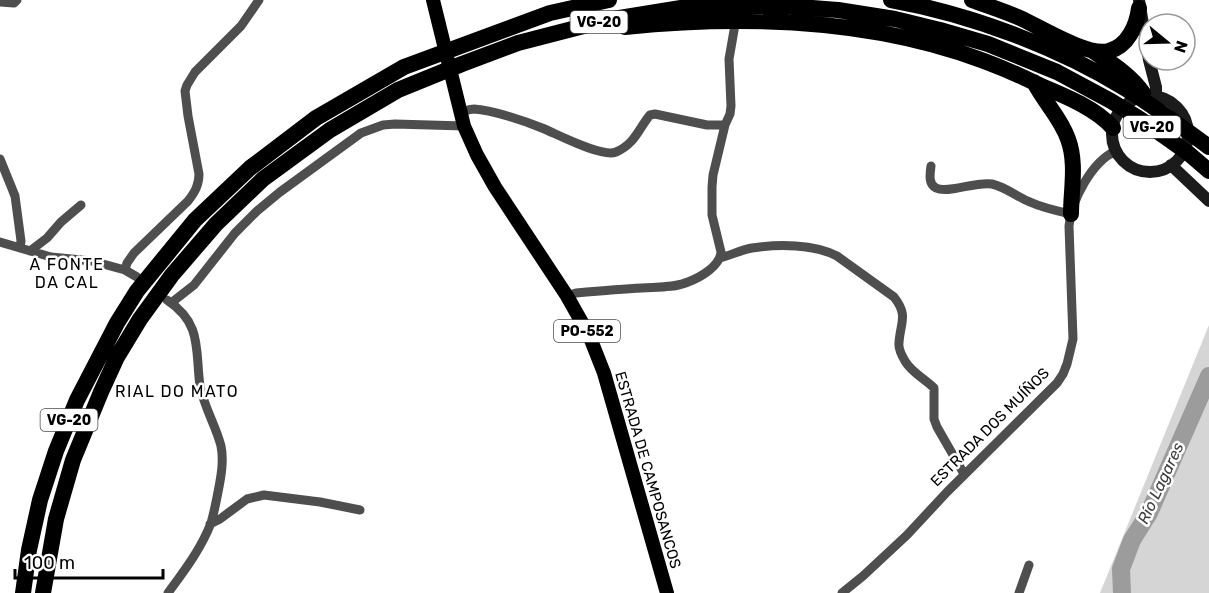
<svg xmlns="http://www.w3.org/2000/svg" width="1209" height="593" font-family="Rubik,sans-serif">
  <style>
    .green { fill: #d5d5d5 }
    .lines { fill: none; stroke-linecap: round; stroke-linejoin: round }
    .river { stroke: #9c9c9c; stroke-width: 18 }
    .street { stroke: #4e4e4e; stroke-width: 9 }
    .secondary { stroke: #1b1b1b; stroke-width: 12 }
    .primary { stroke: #000; stroke-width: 14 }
    .highway { stroke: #000; stroke-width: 16 }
    .labels { text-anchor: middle; stroke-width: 5; stroke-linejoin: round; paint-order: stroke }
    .shield { fill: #fff; stroke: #4c4c4c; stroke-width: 1.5 }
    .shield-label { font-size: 14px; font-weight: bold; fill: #000 }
    .street-label { font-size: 15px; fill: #000; stroke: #fff }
    .neighbourhood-label { font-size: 16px; letter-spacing: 1.5px; fill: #000; stroke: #fff }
    .water-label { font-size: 16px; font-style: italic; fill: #3d3d3d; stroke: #fff }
  </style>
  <rect width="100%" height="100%" fill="#fff"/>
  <!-- green -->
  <path class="green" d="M1209 325V593H1100Z"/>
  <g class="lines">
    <!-- river -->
    <path class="river" d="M1122 593 1121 569 1132 540 1149 513 1209 376"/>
    <!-- street -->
    <path class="street" d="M0 2 14 3 17 0
      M461 112C465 111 470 109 474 109 492 110 525 121 542 128 557 134 602 158 616 152 635 144 639 128 650 115L655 114 707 125H725
      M0 159 15 196 21 241 20 248
      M931 166C930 174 928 184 936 188 948 194 976 181 992 184 1006 187 1017 197 1030 202 1043 208 1057 211 1071 214
      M0 242 51 257 92 261 125 270 137 277
      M30 251 47 238 61 222 81 205
      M720 258C731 255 741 250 752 248 778 244 814 244 837 256L894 297C909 316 900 323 899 343 898 349 902 356 905 361 911 372 925 379 934 388V419L937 427 964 474
      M125 270 127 263 134 253 188 201C195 192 199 185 199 174L188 116 185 91 187 85 195 72 241 26 259 0
      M567 296 576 293C598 291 620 289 642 288 657 287 674 288 688 282 701 277 720 266 721 252L712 215V187L713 175 725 125 730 114 731 106 729 59 736 19
      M167 300C203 324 195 350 200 386 204 407 216 426 221 446 224 461 221 477 218 492 216 502 214 513 211 523 201 549 184 571 168 593
      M171 303 194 285 235 233 257 211 280 192 361 133 383 125 395 124 464 126
      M210 524 220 519 247 499 264 495 320 502 360 510
      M842 593 863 576 907 535 947 492 1057 383 1063 374 1067 364 1073 339 1069 226C1071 201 1092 161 1116 151
      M1019 593 1029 565"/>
    <!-- secondary -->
    <path class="secondary" d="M1139 0 1149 60 1156 87V96
      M1112 134a38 38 0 1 1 76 0a38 38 0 1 1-76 0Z
      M1171 165 1209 201"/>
    <!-- primary -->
    <path class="primary" d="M433 0 464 126 477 155 495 187 567 296 589 335 604 373 667 593"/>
    <!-- highway -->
    <path class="highway" d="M891 0C970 14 1058 47 1126 89 1155 107 1182 127 1209 147
      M972 0C988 6 1004 11 1020 18 1040 27 1088 57 1109 51 1128 46 1137 25 1139 8
      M625 27C743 15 872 19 984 61 1003 68 1021 76 1039 85 1063 95 1096 108 1113 128
      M1093 51C1111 63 1131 75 1143 93
      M1034 82C1044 102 1061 118 1068 139 1077 163 1071 190 1071 214
      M23 593 29 550 40 500 56 451 77 400 117 323 137 291 195 220 250 168 316 118 404 67 550 13 609 0
      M43 593 56 519 73 460 101 392 117 357 140 319 172 275 216 224 263 179 330 130 398 90 462 64 518 43 607 20 681 8 787 6 838 10 895 19 940 30 988 44 1057 72 1111 101 1140 119 1188 153 1209 171"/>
  </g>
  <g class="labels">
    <!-- shield labels -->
    <g class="shield">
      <rect x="570.5" y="11" width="57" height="22" rx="4.5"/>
      <rect x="1123.5" y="116" width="57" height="22" rx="4.5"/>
      <rect x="554" y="320" width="66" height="22" rx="4.5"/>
      <rect x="40.5" y="409" width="57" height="22" rx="4.5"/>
    </g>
    <g class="shield-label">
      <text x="599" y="27">VG-20</text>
      <text x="1152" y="132">VG-20</text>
      <text x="587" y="336">PO-552</text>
      <text x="69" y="425">VG-20</text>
    </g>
    <!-- street labels -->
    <g class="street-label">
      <text transform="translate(990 427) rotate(-45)" y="5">ESTRADA DOS MUÍÑOS</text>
      <text transform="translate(648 470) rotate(74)" y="5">ESTRADA DE CAMPOSANCOS</text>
    </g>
    <!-- neighbourhood labels -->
    <g class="neighbourhood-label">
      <text x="67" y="270">A FONTE<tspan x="67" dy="18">DA CAL</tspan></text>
      <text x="177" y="397">RIAL DO MATO</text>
    </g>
    <!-- water labels -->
    <g class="water-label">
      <text transform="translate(1160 483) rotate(-65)" y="6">Río Lagares</text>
    </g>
  </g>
  <!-- north arrow -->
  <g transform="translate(1167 42) rotate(109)"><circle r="28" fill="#ffffff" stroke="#999999" stroke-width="1.5"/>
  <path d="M0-4.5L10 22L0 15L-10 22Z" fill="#000000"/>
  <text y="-9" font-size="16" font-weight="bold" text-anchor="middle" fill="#000000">N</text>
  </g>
  <!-- scale -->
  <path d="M15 569v9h148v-9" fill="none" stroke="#000000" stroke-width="3"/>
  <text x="24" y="569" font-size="18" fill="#000000" stroke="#ffffff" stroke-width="4.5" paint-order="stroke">100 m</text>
</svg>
